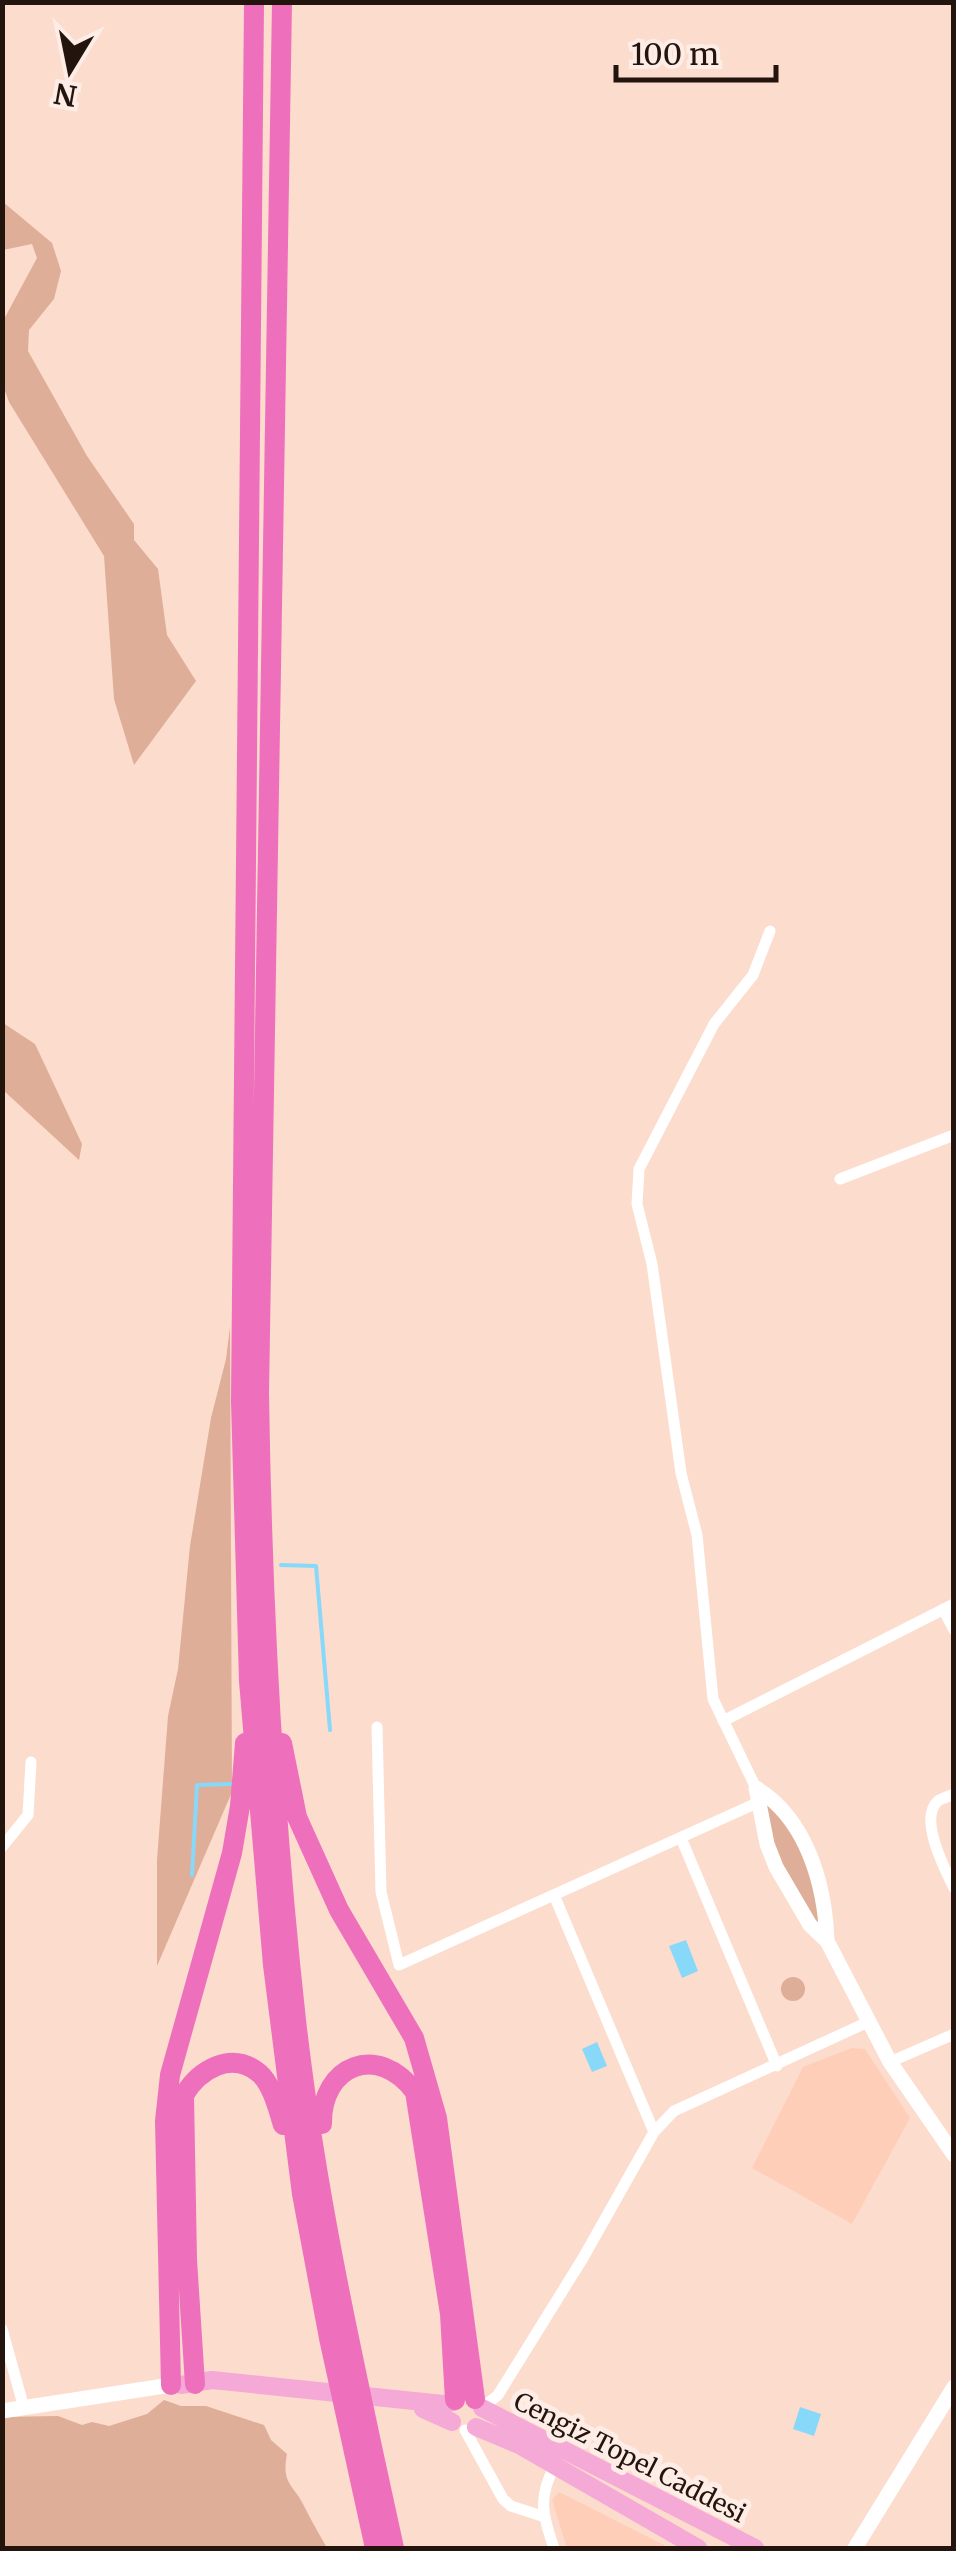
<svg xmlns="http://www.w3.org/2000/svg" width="956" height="2551" font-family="Merriweather,serif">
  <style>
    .built { fill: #feceb9 }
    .green { fill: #deae98 }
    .water { fill: #88d9f9 }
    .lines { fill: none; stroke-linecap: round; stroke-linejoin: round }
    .stream { stroke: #88d9f9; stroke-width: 4 }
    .street { stroke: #fff; stroke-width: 11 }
    .secondary { stroke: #fff; stroke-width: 15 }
    .primary { stroke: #f5a9d7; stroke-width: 18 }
    .highway { stroke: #ee6fbc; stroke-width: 20 }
    .labels { text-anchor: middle; stroke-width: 10; stroke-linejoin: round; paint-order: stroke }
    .street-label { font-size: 25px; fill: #23150e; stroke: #feede6 }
  </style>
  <rect width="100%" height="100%" fill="#fcdccd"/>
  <!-- built -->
  <path class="built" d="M852 2048 865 2049 910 2118 852 2224 752 2168 803 2067Z
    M559 2492 670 2548H567L552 2500Z"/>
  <!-- green -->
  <path class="green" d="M3 202 52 243 61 271 54 299 29 330 28 351 87 456 134 524V540L158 569 167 635 196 681 134 765 114 699 104 556 9 402 3 385V321L37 258 32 244 3 250Z
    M3 1023 35 1044 82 1144 79 1160 3 1090Z
    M230 1327 232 1792 157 1966V1860L168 1716 178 1669 190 1546 211 1418 226 1359Z
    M763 1795 805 1850 822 1931 775 1859Z
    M781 1989a12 12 0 1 1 24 0a12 12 0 1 1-24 0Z
    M164 2400 181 2406H206L264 2425 271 2440 287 2454C281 2485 294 2484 304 2506 311 2520 319 2534 327 2548H3V2417L58 2416 82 2425 92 2422 109 2426 147 2414Z"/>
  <!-- water -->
  <path class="water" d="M686 1940 698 1971 682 1978 669 1946Z
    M597 2042 607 2066 592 2072 582 2049Z
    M800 2407 821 2414 814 2436 793 2429Z"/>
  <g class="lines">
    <!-- stream -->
    <path class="stream" d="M281 1565 316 1566 330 1730
      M192 1875 197 1785 232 1784"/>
    <!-- street -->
    <path class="street" d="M840 1179 954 1135
      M943 1609 954 1630
      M723 1721 954 1604
      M377 1727 381 1892 399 1965 759 1802
      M756 1788 713 1699 697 1535 681 1473 652 1264 637 1204 639 1169 714 1024 753 975 770 931
      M954 1794C948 1797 942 1798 938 1801 918 1818 945 1870 954 1888
      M681 1838 777 2066
      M2 1847 28 1815 31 1762
      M554 1895 654 2132
      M890 2062 954 2034
      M2 2329 24 2408
      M482 2408 498 2395 583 2258 654 2132 674 2111 868 2022
      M465 2430 503 2499 511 2506 542 2516
      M554 2548C543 2517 537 2497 555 2466"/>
    <!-- secondary -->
    <path class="secondary" d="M756 1788 767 1844 776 1867 810 1925 827 1941 890 2062 954 2155
      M756 1788C807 1819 825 1885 827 1941
      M2 2411 171 2385
      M855 2548 954 2387"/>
    <!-- primary -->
    <path class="primary" d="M181 2385 212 2380 443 2404 454 2402
      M482 2408 755 2548
      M423 2409 452 2422
      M476 2427 519 2445 698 2548"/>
    <!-- highway -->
    <path class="highway" d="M254 2 241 1401 249 1681 273 1965 302 2194 329 2338 375 2548
      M282 2 259 1393C262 1602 273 1812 296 2020 316 2198 356 2373 394 2548
      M282 1743 297 1817 339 1910 414 2038 437 2118 475 2399
      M322 2124C321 2065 378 2042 415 2092L450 2314 455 2400
      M195 2384 187 2260 184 2095C199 2070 231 2050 259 2073 272 2084 278 2109 283 2125
      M171 2385 165 2121 170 2075 232 1853 240 1806 245 1743"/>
  </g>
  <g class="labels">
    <!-- street labels -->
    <g class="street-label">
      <text transform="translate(630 2457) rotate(27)" y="9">Cengiz Topel Caddesi</text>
    </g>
  </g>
  <!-- border -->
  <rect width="956" height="2551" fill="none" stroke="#23150e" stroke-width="10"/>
  <!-- north arrow -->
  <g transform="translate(70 70) rotate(190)" stroke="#feede6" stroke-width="8" paint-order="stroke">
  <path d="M0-8L18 38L0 25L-18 38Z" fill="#23150e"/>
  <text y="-15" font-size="28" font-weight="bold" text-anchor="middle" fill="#23150e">N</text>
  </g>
  <!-- scale -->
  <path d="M616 65v15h160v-15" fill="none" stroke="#23150e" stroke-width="5"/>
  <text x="631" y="65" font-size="30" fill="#23150e" stroke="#feede6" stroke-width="8" paint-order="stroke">100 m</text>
</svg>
